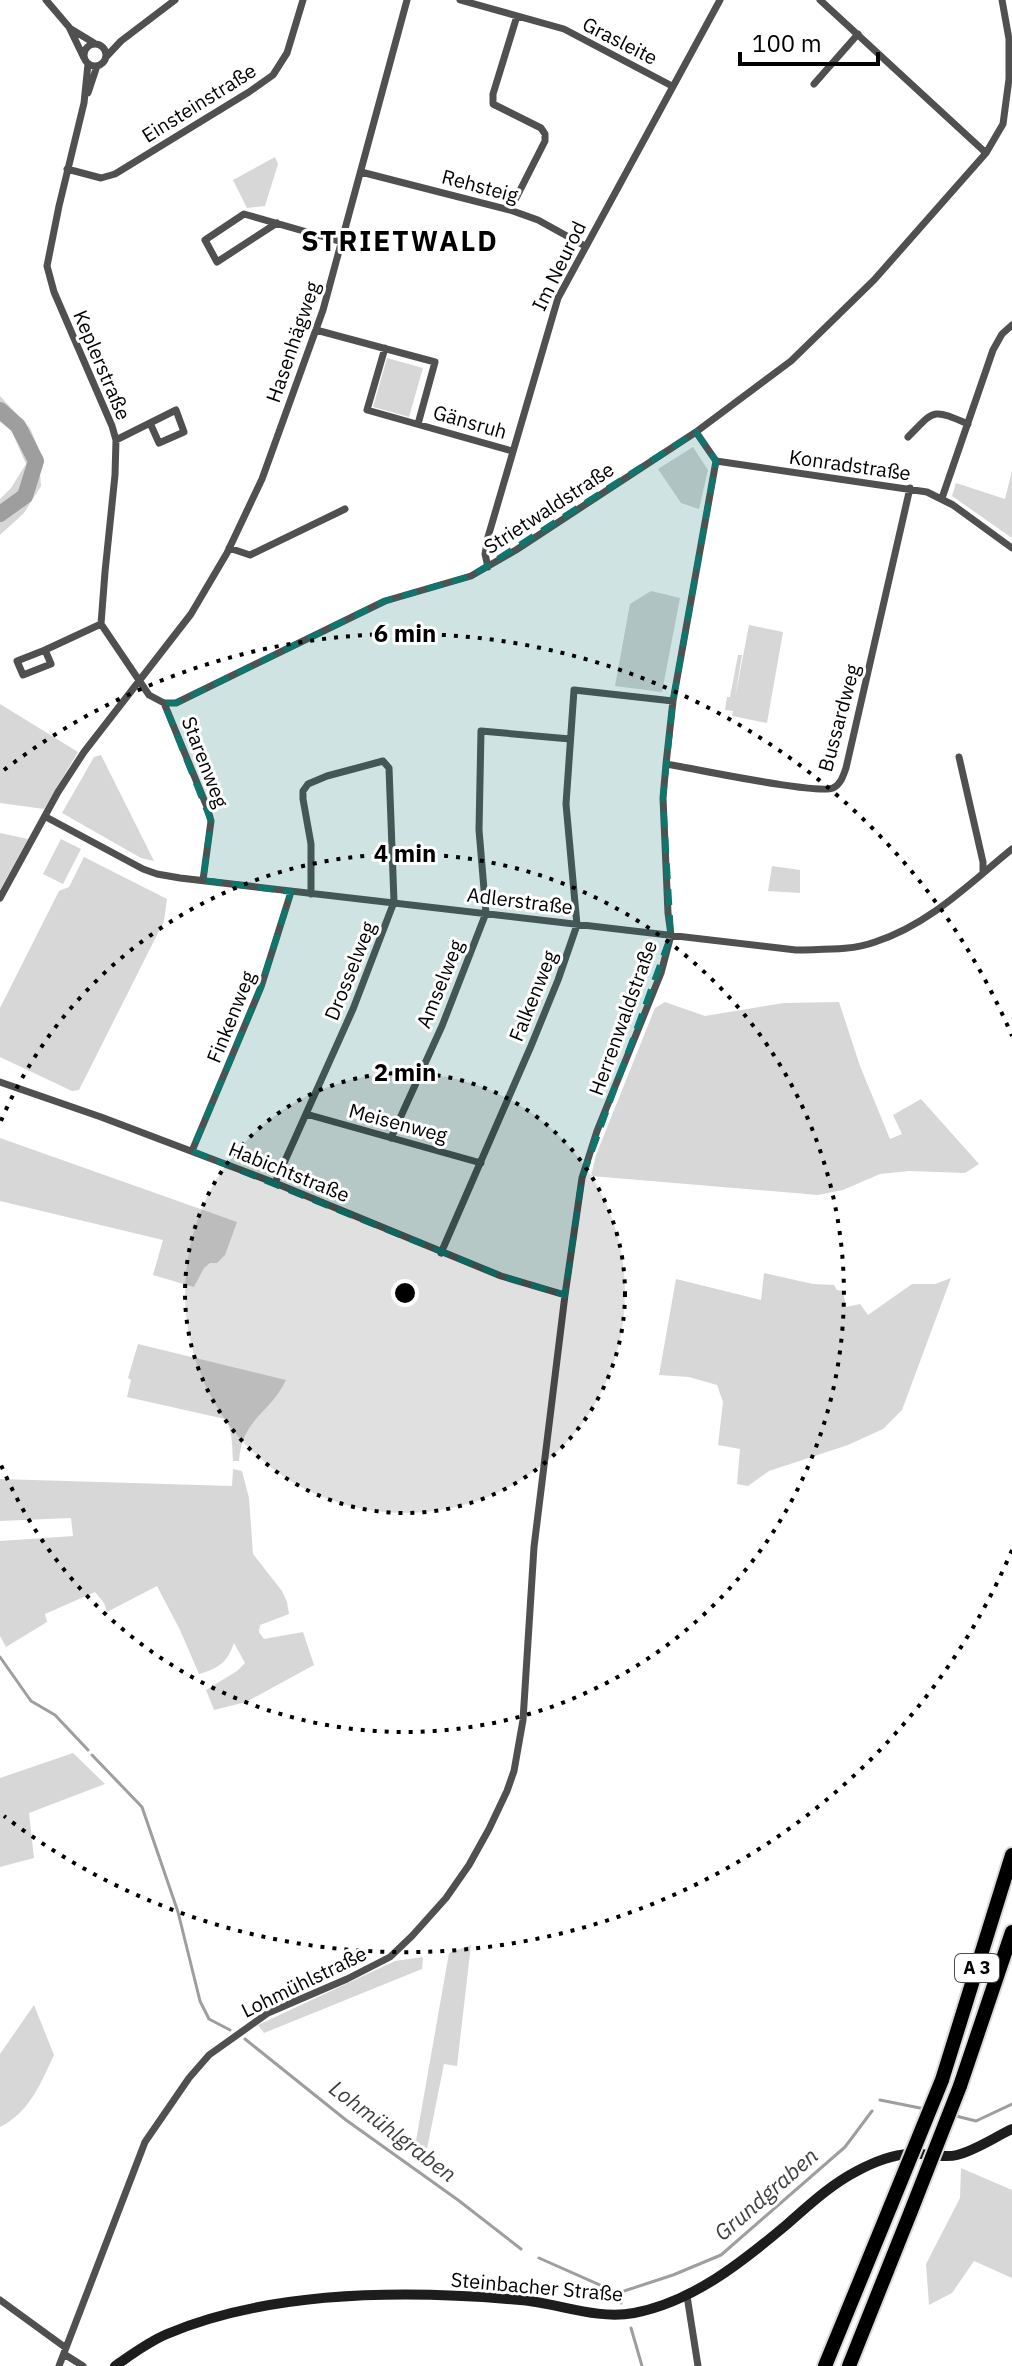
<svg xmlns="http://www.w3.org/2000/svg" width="1012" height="2366" font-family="'IBM Plex Sans',sans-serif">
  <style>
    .green { fill: #d7d7d7 }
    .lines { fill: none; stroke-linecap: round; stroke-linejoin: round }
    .stream { stroke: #9e9e9e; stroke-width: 3 }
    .river { stroke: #9e9e9e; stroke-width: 16 }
    .highway-casing { stroke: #dbdbdb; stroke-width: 18 }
    .street { stroke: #505050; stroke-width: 7 }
    .secondary { stroke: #1d1d1d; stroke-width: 10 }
    .highway { stroke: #000; stroke-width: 14 }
    .highway-bridge-casing { stroke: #dbdbdb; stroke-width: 18; stroke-linecap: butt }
    .highway-bridge { stroke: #000; stroke-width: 14 }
    .marked { fill: #0f766e; fill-opacity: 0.2; stroke: #0f766e; stroke-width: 6; stroke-dasharray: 16 10; stroke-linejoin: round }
    .ring { fill: none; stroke: #000; stroke-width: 4; stroke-dasharray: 4 8 }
    .labels { text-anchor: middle; stroke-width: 6; stroke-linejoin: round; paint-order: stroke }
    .shield { fill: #fff; stroke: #4c4c4c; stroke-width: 2 }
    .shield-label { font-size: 18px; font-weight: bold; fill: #000 }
    .street-label { font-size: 20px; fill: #000; stroke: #fff }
    .water-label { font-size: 22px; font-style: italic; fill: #3f3f3f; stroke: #fff }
    .district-label { font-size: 28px; font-weight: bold; letter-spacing: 2px; fill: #000; stroke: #fff }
    .centre { fill: #000; stroke: #fff; stroke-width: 4 }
    .ring-label { font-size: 24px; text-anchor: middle; font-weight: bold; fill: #000; stroke: #fff; stroke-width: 6; stroke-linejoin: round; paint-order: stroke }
  </style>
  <rect width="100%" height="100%" fill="#fff"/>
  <!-- green -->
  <path class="green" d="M275 157 278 164 265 206 247 208 233 180Z
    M387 358 423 368 409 417 373 407Z
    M0 396 30 428 38 447 41 486 24 513 0 535V499L11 488 26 464 11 430 0 422Z
    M693 447 708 470 699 509 681 503 658 469Z
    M1012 471V538L952 496 956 483 1005 499Z
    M651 591 680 598 662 692 615 686 630 604Z
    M749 625 783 632 767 723 732 716 733 711 725 710 727 697H730L738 655H742L735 698Z
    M0 704 78 752 44 809 0 803Z
    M101 755 154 861 141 858 62 813 94 757Z
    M0 833 28 839 0 890Z
    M61 839 81 849 63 884 43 874Z
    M84 857 167 899 164 921 79 1090 72 1091 0 1057V1008L59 891 69 887Z
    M772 866 800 870V893L768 891Z
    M665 1002 705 1016 784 1003 839 1002 860 1066 890 1139 902 1134 893 1115 921 1099 979 1164 965 1173 909 1171 880 1174 843 1190 818 1195 591 1176 596 1155 655 1008Z
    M0 1138 237 1222 225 1255 217 1263H210L204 1268 194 1287 153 1275 163 1240 0 1201Z
    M764 1273 813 1284 834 1285 837 1290 843 1291 846 1307 860 1304 868 1315 912 1284H935L951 1278 902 1410 883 1429 848 1445 769 1471 748 1486 737 1484 740 1449 718 1445 723 1402 717 1385 689 1377 659 1375 676 1279 761 1300Z
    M138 1344 286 1380C270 1414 242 1418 239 1461H233C232 1447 233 1430 225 1419L127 1397 131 1380 128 1378Z
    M233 1469 242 1471 249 1498 253 1554 282 1591 287 1602 289 1614 260 1625 259 1632 264 1639 303 1632 314 1665 246 1702 214 1710 206 1690 237 1671 245 1663 234 1643C227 1663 219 1668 199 1674L180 1630 157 1586 107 1612 104 1603 95 1592 45 1614 47 1622 6 1647 0 1636V1541L73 1536 71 1518 0 1521V1479L232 1486Z
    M73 1753 105 1784 29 1813 34 1858 0 1867V1778Z
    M471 1945 457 2066 444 2064 425 2159 414 2152 449 1953Z
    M423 1957 422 1969 264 2033 258 2025 395 1961Z
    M34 2005 54 2055C41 2083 29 2113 0 2127V2054Z
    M961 2168 1012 2190V2278L974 2261 952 2293 929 2305 926 2264 960 2198Z"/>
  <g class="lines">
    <!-- stream -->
    <path class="stream" d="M0 1657 31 1701 55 1715 88 1750
      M92 1755 142 1807 178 1912 200 2001 209 2019 230 2030
      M245 2039 346 2120 458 2200 521 2249
      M880 2100 925 2109
      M952 2115 976 2121 1012 2104
      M539 2258 618 2293
      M618 2293 673 2275 721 2255 845 2147 872 2111
      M618 2293 621 2303
      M631 2328 642 2366"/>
    <!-- river -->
    <path class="river" d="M0 410 18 426 36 461 25 496 0 514"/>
    <defs>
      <path id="highway" d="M942 2080 1012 1855
        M960 2086 1012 1932
        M825 2366 891 2205
        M849 2366 911 2211"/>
    </defs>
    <!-- highway casing -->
    <use href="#highway" class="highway-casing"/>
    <!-- street -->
    <path class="street" d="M46 0 69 27 84 58
      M460 0 564 29 672 86
      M820 0 986 153
      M71 29 94 43
      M84 55a11 11 0 1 1 22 0a11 11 0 1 1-22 0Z
      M106 57 121 41 175 0
      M88 64 84 103 59 206 47 266 54 292 112 426 116 440 115 475 105 572 101 624 149 695 164 703H176L385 601 471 576 516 550 696 432 791 361 874 280 986 153 1003 124 1009 79V39L1002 0
      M814 84 858 34
      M88 93 97 66
      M67 169 101 178 115 174 249 92 273 75 287 53 303 0
      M361 172 510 210 538 220 585 246
      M510 210 545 141V134L541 128 493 104V94L517 16
      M277 223 217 262 205 240 244 214 342 242
      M316 330 435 362 418 424
      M385 348 367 410 512 451
      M908 437C935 410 931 408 968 424
      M116 440 176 410 184 432 159 443 150 423
      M716 461 927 492 953 505 1012 548
      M942 498 993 350 1002 334 1012 325
      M229 548 250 555 345 509
      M488 567 485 554 488 537 558 298 720 0
      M45 650 51 664 23 675 17 661Z
      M45 650 101 624
      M164 703 207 807 211 821 203 880
      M959 757 983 862V872
      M666 764C692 768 817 795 833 788 841 784 843 776 846 768L910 488
      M46 817 143 869 157 874 180 878 796 950C822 949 851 951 875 942 930 924 969 884 1012 849
      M0 898 58 792 84 752 191 614 227 553 262 479 323 310 407 0
      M0 1082 101 1117 275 1183 501 1276 565 1295
      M306 1114 481 1163
      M391 1138 442 1026 486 913 479 830 481 731 570 739
      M192 1151 261 987 291 892
      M275 1183 353 1009 394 902 389 768 383 761 327 776 308 784 303 791V799L311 844V894
      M441 1253 531 1046 558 980 577 925 566 804 574 690 673 701
      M687 2296 698 2366
      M0 2300 66 2348
      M64 2354 83 2366
      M59 2366 145 2142 189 2078 209 2055 268 2013 347 1979 390 1957 412 1936 446 1898 469 1865 489 1829 507 1791 514 1771 523 1720 534 1547 565 1295 582 1178 597 1131 661 973 671 935 668 913 663 798 666 764 673 701 716 461 696 432"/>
    <!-- secondary -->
    <path class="secondary" d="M115 2366C131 2355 148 2342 167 2334 271 2290 408 2290 520 2300 558 2303 596 2320 634 2313 692 2302 741 2263 785 2226 808 2206 830 2185 857 2171 872 2163 892 2155 909 2154 924 2152 942 2159 957 2155 976 2150 995 2137 1012 2129"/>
    <!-- highway -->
    <use href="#highway" class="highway"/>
    <defs>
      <path id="highway-bridge" d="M891 2205 942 2080
        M911 2211 960 2086"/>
    </defs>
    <!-- highway-bridge casing -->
    <use href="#highway-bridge" class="highway-bridge-casing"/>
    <!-- highway-bridge -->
    <use href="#highway-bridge" class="highway-bridge"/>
  </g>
  <!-- marked area -->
  <path class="marked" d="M696 432 716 461 673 701 663 798 671 935 582 1178 565 1295 501 1276 192 1151 261 987 291 892 203 880 211 821 164 703H176L385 601 471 576Z"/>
  <!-- distance rings -->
  <circle cx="405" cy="1293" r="220" fill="#000" fill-opacity=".12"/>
  <g class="ring">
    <circle cx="405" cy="1293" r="220"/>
    <path d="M1 1121A439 439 0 1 1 1 1465"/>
    <path d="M1012 1550A659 659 0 0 1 4 1816M4 770A659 659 0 0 1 1012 1036"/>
  </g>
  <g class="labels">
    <!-- shield labels -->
    <rect class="shield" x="955" y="1954" width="44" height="28" rx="6"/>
    <g class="shield-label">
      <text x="977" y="1974">A 3</text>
    </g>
    <!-- street labels -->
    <g class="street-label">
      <text transform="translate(620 41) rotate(27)" y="7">Grasleite</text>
      <text transform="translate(199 103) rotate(-32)" y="7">Einsteinstraße</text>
      <text transform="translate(480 186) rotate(15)" y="7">Rehsteig</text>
      <text transform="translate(559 266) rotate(-64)" y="7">Im Neurod</text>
      <text transform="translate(293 342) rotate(-71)" y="7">Hasenhägweg</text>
      <text transform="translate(102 365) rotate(67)" y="7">Keplerstraße</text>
      <text transform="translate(470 422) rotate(16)" y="7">Gänsruh</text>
      <text transform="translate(850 465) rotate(8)" y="7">Konradstraße</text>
      <text transform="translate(549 508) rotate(-33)" y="7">Strietwaldstraße</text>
      <text transform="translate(839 718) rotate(-75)" y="7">Bussardweg</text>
      <text transform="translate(205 762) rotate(69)" y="7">Starenweg</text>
      <text transform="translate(520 901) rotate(7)" y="7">Adlerstraße</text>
      <text transform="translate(350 971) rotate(-68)" y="7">Drosselweg</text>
      <text transform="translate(440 984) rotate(-68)" y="7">Amselweg</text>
      <text transform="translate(533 996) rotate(-68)" y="7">Falkenweg</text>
      <text transform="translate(231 1017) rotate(-68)" y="7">Finkenweg</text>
      <text transform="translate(623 1018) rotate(-70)" y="7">Herrenwaldstraße</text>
      <text transform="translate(398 1123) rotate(15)" y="7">Meisenweg</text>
      <text transform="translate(289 1172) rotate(22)" y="7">Habichtstraße</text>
      <text transform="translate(304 1982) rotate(-26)" y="7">Lohmühlstraße</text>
      <text transform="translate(537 2287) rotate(5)" y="7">Steinbacher Straße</text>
    </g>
    <!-- water labels -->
    <g class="water-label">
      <text transform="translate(393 2131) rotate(37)" y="8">Lohmühlgraben</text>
      <text transform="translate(766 2194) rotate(-41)" y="8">Grundgraben</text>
    </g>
    <!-- district labels -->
    <g class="district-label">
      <text x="400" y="251">STRIETWALD</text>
    </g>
  </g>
  <circle cx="405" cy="1293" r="12" class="centre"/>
  <g class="ring-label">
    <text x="405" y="642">6 min</text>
    <text x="405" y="862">4 min</text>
    <text x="405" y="1081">2 min</text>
  </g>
  <!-- scale -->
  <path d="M740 52v12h138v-12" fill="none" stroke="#000000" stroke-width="4"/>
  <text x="752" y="52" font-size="24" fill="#000000" stroke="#ffffff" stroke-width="6" paint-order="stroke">100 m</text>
</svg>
